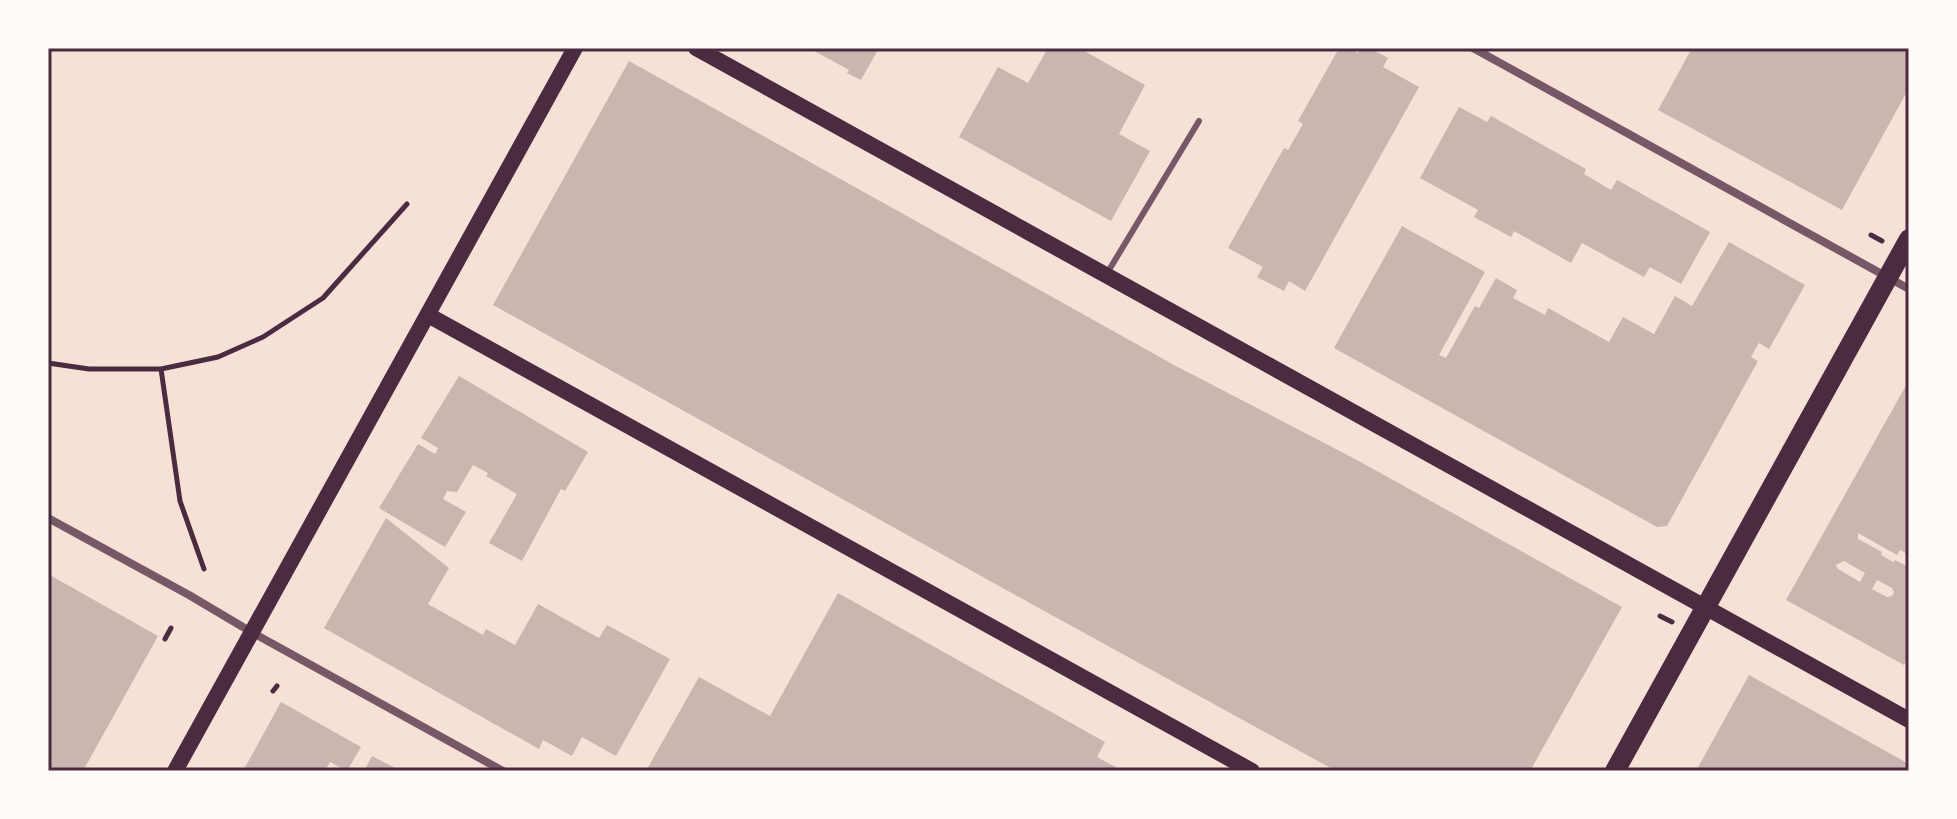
<svg xmlns="http://www.w3.org/2000/svg" width="1957" height="819" font-family="Signika,sans-serif">
  <style>
    .building { fill: #ccb4b1; fill-rule: evenodd }
    .lines { fill: none; stroke-linecap: round; stroke-linejoin: round }
    .path { stroke: #4a2c40; stroke-width: 5 }
    .service { stroke: #755966; stroke-width: 6 }
    .minor { stroke: #755966; stroke-width: 8 }
    .secondary { stroke: #4a2c40; stroke-width: 16 }
    .primary { stroke: #4a2c40; stroke-width: 20 }
    .neatline { fill: none; stroke: #4a2c40; stroke-width: 3 }
  </style>
  <rect width="100%" height="100%" fill="#f7e1d7"/>
  <!-- building -->
  <path class="building" d="M809 48H879L861 80 847 73 849 70Z
    M1048 48H1079L1145 85 1119 134 1150 151 1111 221 959 137 998 67 1028 83Z
    M1339 48H1349L1358 53 1360 48H1370L1388 58 1383 67 1419 87 1305 291 1289 281 1284 291 1257 277 1263 267 1228 248 1284 148 1288 150 1303 124 1298 121Z
    M1692 48H1909V88L1842 210 1658 110Z
    M629 61 1174 365 1357 460 1622 607 1530 771H1336L1037 607 493 305Z
    M1459 107 1487 122 1491 116 1586 169 1584 174 1611 190 1617 180 1710 232 1681 284 1650 267 1644 277 1582 243 1571 263 1514 231 1511 237 1474 217 1478 210 1420 178Z
    M1402 226 1485 272 1439 355 1446 358 1475 306 1479 308 1496 278 1517 290 1513 298 1545 315 1548 308 1609 342 1623 317 1654 334 1675 296 1692 306 1729 242 1805 285 1769 349 1759 343 1751 357 1758 361 1667 526 1657 527 1334 348Z
    M459 376 588 452 565 491 561 489 522 561 489 543 517 494 486 476 488 473 473 465 457 492 447 491 443 499 466 512 445 547 379 508 418 444 435 454 438 448 421 438Z
    M1909 380V555L1900 550 1897 555 1858 533V539L1882 552 1881 555 1893 562 1895 560 1905 565 1909 563V624L1907 627 1909 628V656L1904 665 1786 600ZM1844 561 1865 573 1860 582 1838 569 1836 565ZM1877 580 1892 588 1894 592 1892 596 1887 597 1872 589Z
    M386 518 449 568 428 604 483 635 486 629 515 645 538 604 599 638 607 625 670 659 616 756 582 737 572 756 543 740 539 749 324 628Z
    M48 574 158 636 83 771H48Z
    M838 593 1105 742 1097 757 1123 771H646L699 677 770 716Z
    M1749 675 1909 764V771H1696Z
    M281 702 361 747 347 771 330 762 325 771H243Z
    M372 756 401 771H364Z"/>
  <g class="lines">
    <!-- path -->
    <path class="path" d="M1871 235 1882 241
      M48 363 89 369H161
      M204 569 180 501 161 369 218 357 263 337 323 298 407 204
      M1660 616 1672 622
      M165 639 171 628
      M273 691 277 686"/>
    <!-- service -->
    <path class="service" d="M1106 275 1199 121"/>
    <!-- minor -->
    <path class="minor" d="M1473 48 1909 289
      M48 518 189 595 253 633 503 771"/>
    <!-- secondary -->
    <path class="secondary" d="M696 48 1909 720
      M428 315 1252 771
      M175 771 575 48"/>
    <!-- primary -->
    <path class="primary" d="M1615 771 1909 239"/>
  </g>
  <!-- border -->
  <rect width="1957" height="819" fill="none" stroke="#fffaf5" stroke-width="100"/>
  <rect x="50" y="50" width="1857" height="719" class="neatline"/>
</svg>
